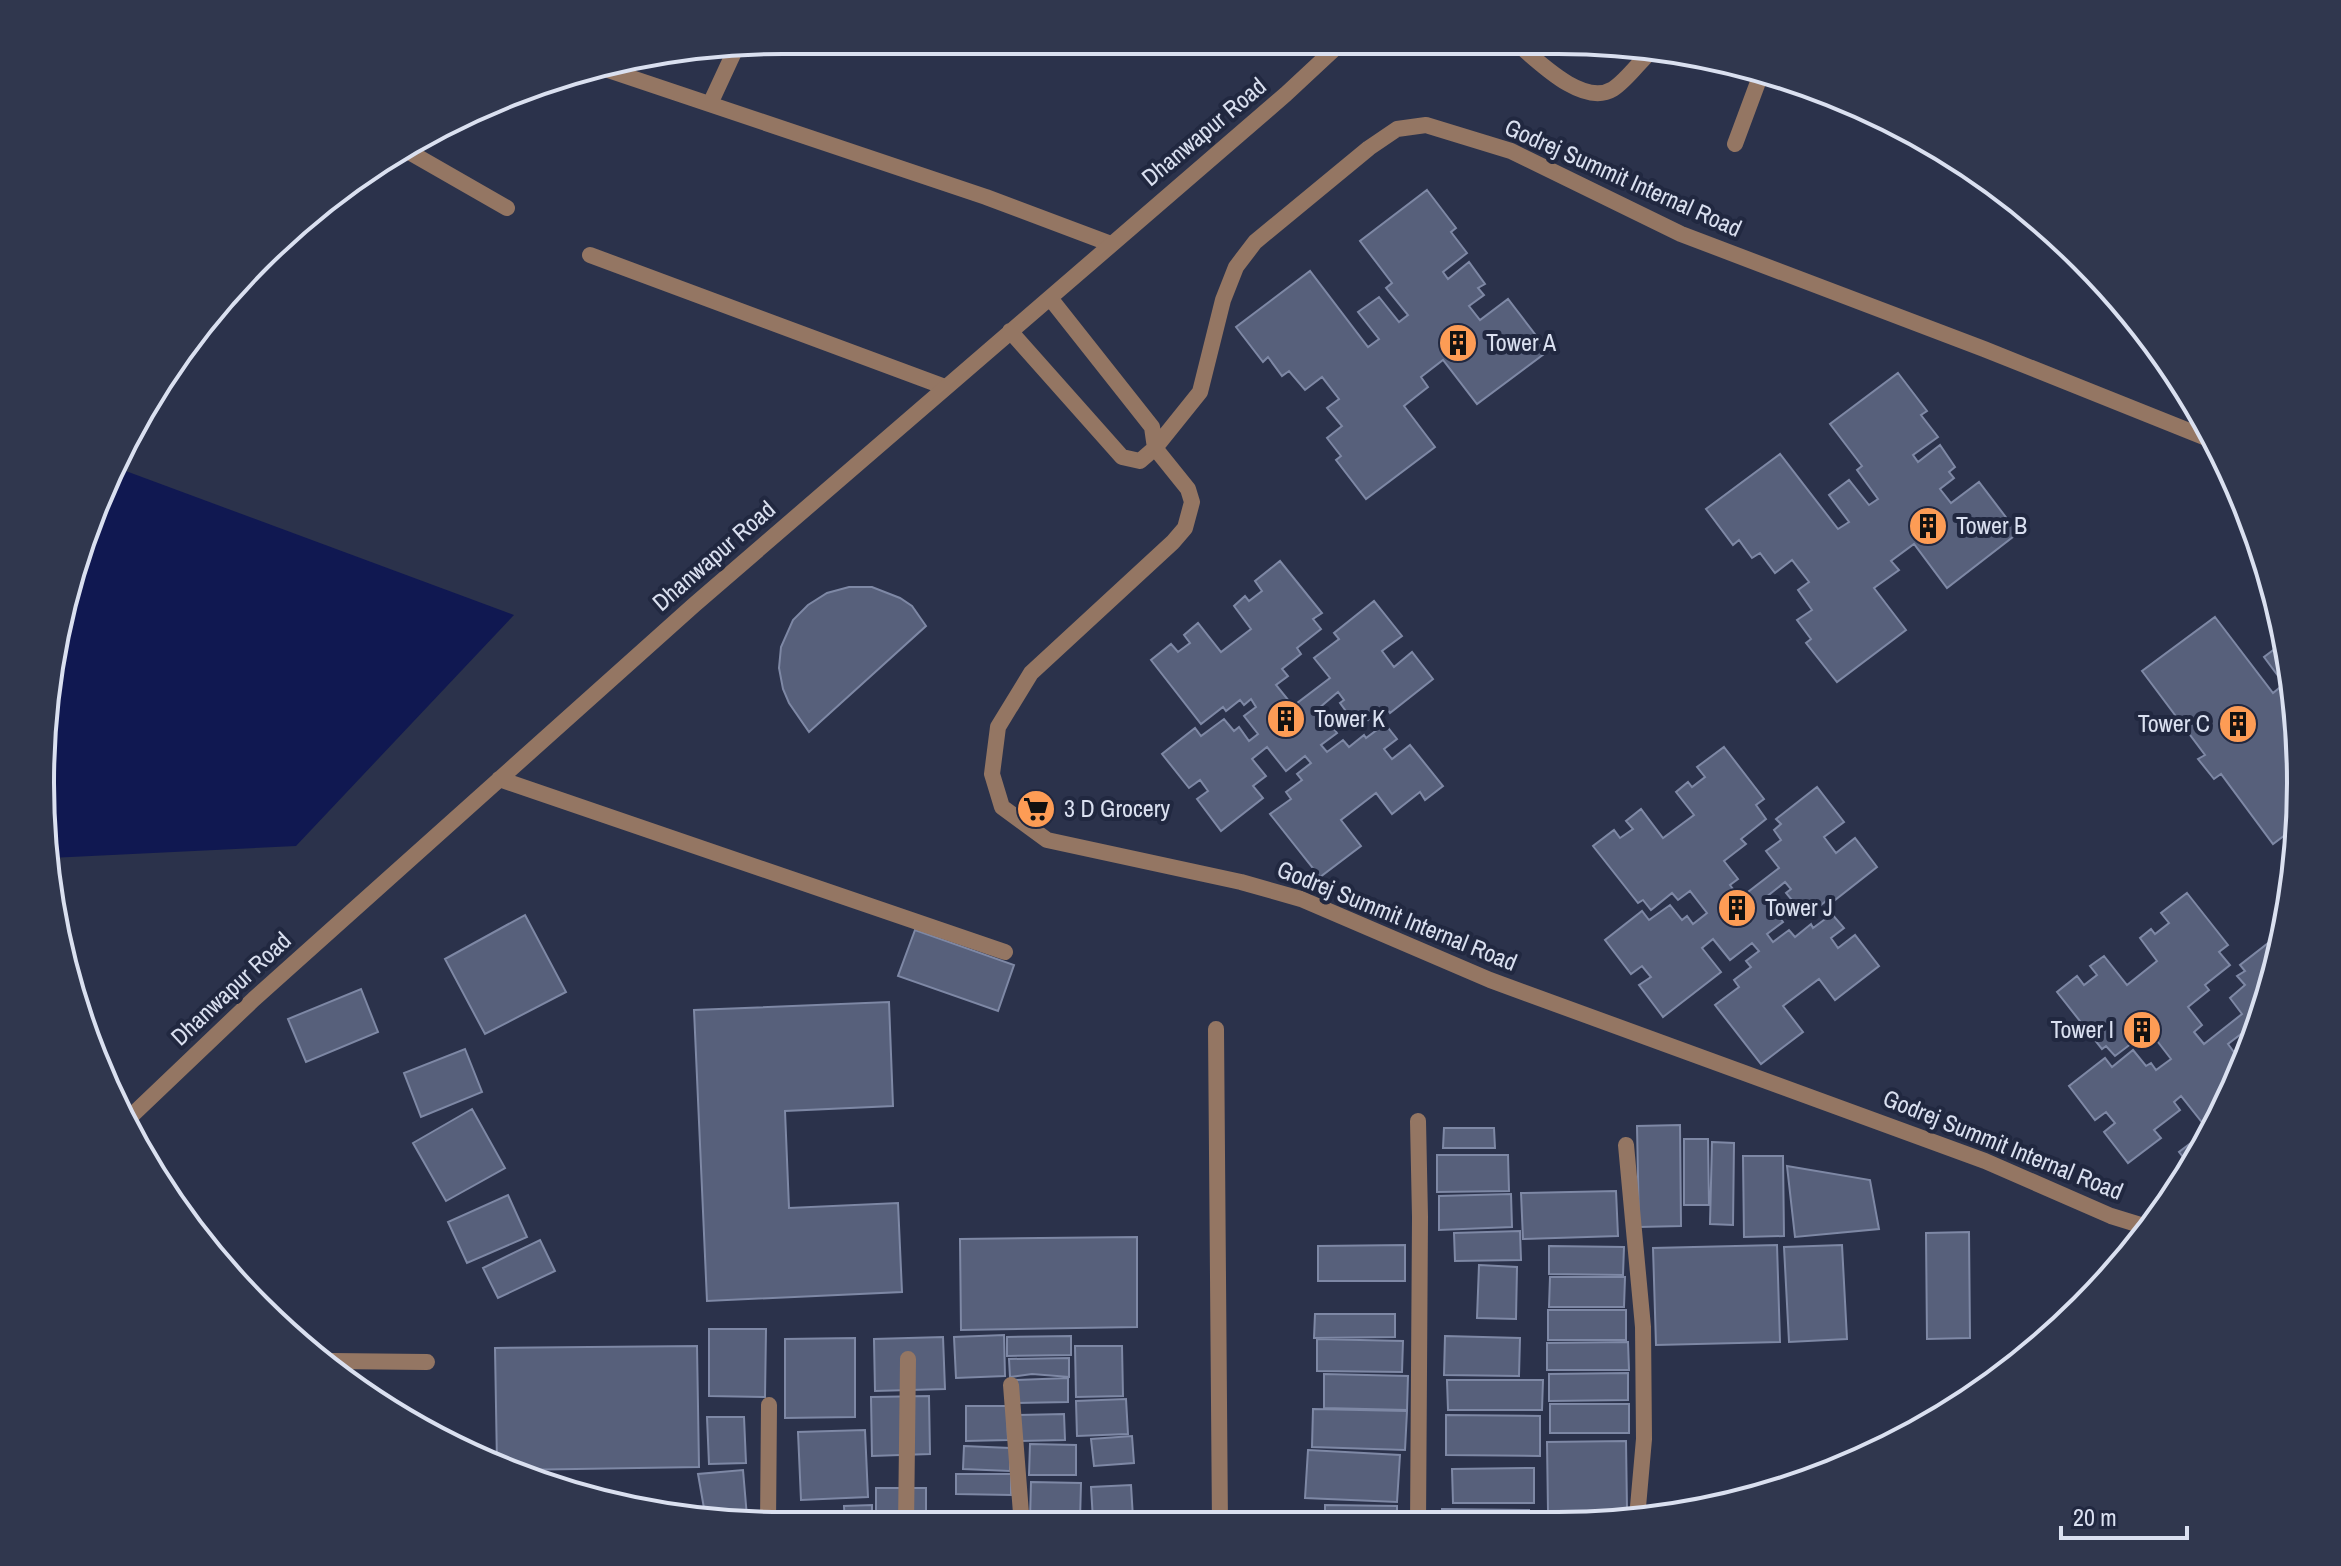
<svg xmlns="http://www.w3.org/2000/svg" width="2341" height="1566" font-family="'Archivo Narrow',sans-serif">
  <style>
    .water { fill: #101851 }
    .building { fill: #57607b; stroke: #7e88a5; stroke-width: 2 }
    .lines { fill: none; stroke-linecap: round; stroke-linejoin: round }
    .lane { stroke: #947663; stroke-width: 16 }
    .street { stroke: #947663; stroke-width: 16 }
    .labels { text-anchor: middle; stroke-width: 8; stroke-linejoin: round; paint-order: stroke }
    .street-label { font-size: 24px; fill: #dae0f0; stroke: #212840 }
    .poi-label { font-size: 24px; fill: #dae0f0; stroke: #212840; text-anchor: start }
    .rim { fill: none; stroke: #dae0f0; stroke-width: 4 }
  </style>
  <rect width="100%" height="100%" fill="#2b324b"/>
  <!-- water -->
  <path class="water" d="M115 467 514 615 296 846 50 858 42 734 96 499Z"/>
  <!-- building -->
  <path class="building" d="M1427 190 1456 228 1451 232 1467 253 1443 272 1448 279 1469 262 1485 284 1478 288 1484 295 1469 306 1480 320 1508 299 1548 351 1477 404 1443 360 1421 377 1428 387 1404 406 1435 447 1366 499 1336 460 1341 456 1327 438 1342 426 1327 408 1339 399 1322 377 1305 390 1289 371 1282 376 1268 357 1263 362 1236 327 1310 271 1368 347 1379 339 1358 312 1379 297 1399 322 1408 315 1386 288 1392 283 1360 241Z
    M1898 373 1927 411 1921 415 1938 437 1913 455 1918 462 1940 445 1955 467 1949 472 1954 478 1940 489 1951 503 1979 482 2018 533 1947 588 1914 544 1891 561 1899 570 1874 588 1906 630 1837 682 1806 643 1811 639 1797 620 1812 610 1798 590 1809 582 1792 560 1775 573 1760 553 1752 558 1739 540 1733 545 1706 509 1780 454 1838 529 1849 522 1829 495 1849 480 1869 505 1878 499 1857 470 1862 466 1830 424Z
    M1280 561 1322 613 1313 619 1321 629 1297 648 1301 654 1282 669 1288 676 1276 685 1293 706 1330 678 1314 658 1339 639 1334 633 1374 601 1402 636 1382 651 1394 667 1412 652 1433 679 1390 713 1386 707 1368 720 1364 714 1354 722 1340 703 1344 700 1338 692 1318 709 1337 733 1321 745 1327 752 1343 740 1349 747 1364 735 1366 738 1385 724 1397 739 1384 749 1392 759 1410 745 1443 786 1425 800 1420 792 1392 814 1376 793 1341 820 1361 846 1320 877 1270 814 1291 799 1286 792 1302 780 1297 774 1311 763 1305 756 1286 771 1267 747 1252 759 1266 776 1253 786 1263 798 1221 831 1197 799 1208 791 1200 780 1189 788 1162 754 1195 728 1201 736 1224 719 1234 731 1239 727 1249 741 1258 734 1244 716 1256 707 1251 699 1244 705 1240 700 1226 711 1223 707 1201 724 1151 660 1171 644 1178 652 1190 643 1184 635 1198 623 1221 652 1251 629 1234 606 1245 596 1249 601 1262 591 1255 581Z
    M849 587H872L900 598 912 606 926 626 809 732 789 703 783 689 779 668 781 647 793 620 808 605 827 593Z
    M2215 617 2273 693 2284 684 2264 657 2284 642 2288 646 2301 783 2297 826 2273 844 2221 774 2214 779 2198 759 2205 755 2142 671Z
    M1724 747 1764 799 1756 805 1766 819 1741 839 1746 844 1724 861 1738 879 1730 885 1740 898 1779 868 1766 851 1781 840 1774 830 1781 824 1776 819 1817 787 1844 822 1824 837 1836 853 1855 838 1877 867 1835 900 1832 896 1815 910 1810 903 1801 911 1786 893 1791 889 1785 882 1765 898 1783 922 1767 934 1773 942 1789 930 1795 937 1811 924 1813 928 1832 914 1844 928 1831 938 1838 948 1855 935 1879 966 1835 1000 1819 979 1783 1006 1803 1032 1761 1064 1715 1005 1739 987 1734 980 1751 967 1746 961 1759 951 1752 943 1730 960 1713 939 1702 948 1721 972 1663 1017 1639 985 1651 977 1642 966 1631 974 1605 940 1642 911 1649 920 1670 905 1682 920 1687 916 1693 924 1707 913 1690 891 1678 900 1672 893 1651 910 1643 900 1638 903 1593 846 1614 830 1620 838 1633 829 1626 821 1641 809 1663 838 1694 815 1676 792 1688 782 1692 787 1705 777 1697 767Z
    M2187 893 2228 945 2219 952 2230 965 2205 985 2209 990 2188 1007 2202 1025 2194 1032 2204 1044 2242 1014 2230 998 2245 985 2237 976 2245 971 2240 965 2281 933 2284 937 2254 1035 2249 1028 2228 1044 2245 1067 2231 1081 2235 1085 2191 1167 2179 1152 2208 1130 2181 1096 2174 1102 2180 1110 2154 1130 2161 1138 2128 1163 2104 1132 2115 1123 2106 1112 2095 1120 2069 1086 2105 1058 2112 1067 2133 1050 2146 1066 2151 1063 2156 1070 2171 1059 2154 1037 2142 1047 2136 1040 2115 1056 2106 1046 2102 1049 2057 992 2077 976 2084 985 2097 975 2090 966 2104 956 2127 985 2157 961 2140 938 2151 929 2155 934 2169 923 2161 913Z
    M525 915 566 992 485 1034 445 959Z
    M915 930 1014 965 998 1011 898 976Z
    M361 989 378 1032 306 1062 288 1019Z
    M889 1002 893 1106 785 1111 789 1208 898 1203 902 1292 707 1301 694 1010Z
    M465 1049 482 1092 421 1117 404 1073Z
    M472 1109 505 1168 446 1201 413 1143Z
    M1680 1125 1681 1226 1639 1227 1637 1126Z
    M1444 1128H1494L1495 1148H1443Z
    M1684 1139H1708L1709 1205H1684Z
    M1712 1142 1734 1143 1733 1225 1710 1224Z
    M1437 1155H1508L1509 1191 1437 1192Z
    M1743 1156H1783L1784 1236 1744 1237Z
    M1787 1166 1870 1180 1879 1229 1795 1237Z
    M1616 1191 1618 1236 1523 1239 1521 1193Z
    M1511 1194 1512 1227 1439 1230V1196Z
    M508 1195 527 1237 467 1263 448 1222Z
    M1520 1231 1521 1260 1455 1261 1454 1233Z
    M1969 1232 1970 1338 1927 1339 1926 1233Z
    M1137 1237V1327L961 1330 960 1239Z
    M540 1240 555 1271 498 1298 483 1268Z
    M1405 1245V1281H1318V1246Z
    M1777 1245 1780 1342 1656 1345 1653 1248Z
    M1842 1245 1847 1339 1789 1342 1784 1247Z
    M1549 1246 1624 1247 1623 1275 1549 1274Z
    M1479 1265 1517 1267 1516 1319 1477 1318Z
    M1550 1277H1625L1624 1307H1549Z
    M1548 1310H1626V1340H1548Z
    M1315 1314H1395V1337L1314 1338Z
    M709 1329H766L765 1397 709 1396Z
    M1004 1335 1005 1376 956 1378 954 1337Z
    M1071 1336V1355L1007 1356V1337Z
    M1445 1336 1520 1338 1519 1376 1444 1375Z
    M943 1337 945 1389 875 1391 874 1339Z
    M855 1338V1417L785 1418V1339Z
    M1317 1339 1403 1341 1402 1372 1317 1371Z
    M1628 1342 1629 1370H1547V1343Z
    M697 1346 699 1467 514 1470 497 1464 495 1348Z
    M1075 1346H1122L1123 1396 1076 1397Z
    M1069 1358V1377L1032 1374 1010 1377 1009 1359Z
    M1628 1373V1400L1549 1401V1374Z
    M1324 1374 1408 1376 1407 1410 1324 1408Z
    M1068 1378V1402L1015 1403 1014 1380Z
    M1447 1380H1543L1542 1410H1448Z
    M929 1396 930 1454 872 1456 871 1397Z
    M1126 1399 1128 1434 1077 1436 1076 1401Z
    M1550 1404H1629V1433H1550Z
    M966 1406H1007L1008 1440 966 1441Z
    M1313 1409 1407 1411 1405 1450 1312 1447Z
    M1064 1414 1065 1440 1020 1441 1019 1415Z
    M1446 1415 1540 1416V1456L1446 1455Z
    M707 1417H744L746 1463 709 1464Z
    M865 1430 868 1497 801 1500 798 1432Z
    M1132 1436 1134 1463 1094 1466 1091 1439Z
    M1626 1441 1627 1510 1548 1511 1547 1442Z
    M1030 1444 1076 1445V1475H1029Z
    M964 1446 1010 1448V1471L963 1469Z
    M1308 1450 1400 1455 1397 1502 1305 1498Z
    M1534 1468V1503H1453L1452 1469Z
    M743 1470 747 1517 705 1514 698 1474Z
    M956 1474H1011V1495L956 1494Z
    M1031 1482 1081 1483 1080 1521 1030 1520Z
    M1131 1485 1133 1518 1093 1520 1091 1487Z
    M876 1488H926V1526H876Z
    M872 1505V1526H845L844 1506Z
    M1325 1505 1397 1506V1526H1325Z
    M1442 1509 1529 1510 1528 1526H1442Z
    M796 1518H839V1526H796Z
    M956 1523H1008V1526H955Z
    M1074 1523 1126 1524V1526H1074Z"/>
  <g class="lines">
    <!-- lane -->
    <path class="lane" d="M1513 40C1535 58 1582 108 1613 89 1627 80 1640 61 1653 49
      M605 69 986 197 1111 244
      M710 104 736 48
      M1735 144 1761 74
      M404 149 507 208
      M590 255 945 387"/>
    <!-- street -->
    <path class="street" d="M1050 298 1152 427 1155 448 1188 489 1192 502 1185 528 1173 542 1031 673 998 727 992 774 1002 807 1047 840 1241 882 1301 899 1490 980 1985 1161 2111 1216 2150 1228
      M1010 331 1122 457 1140 461 1155 448 1200 392 1223 300 1236 267 1255 242 1369 148 1397 129 1426 125 1511 151 1681 234 1984 349 2214 441
      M499 779 1005 952
      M1216 1029 1220 1526
      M127 1120 254 999 694 605 1286 94 1344 40
      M1626 1145 1643 1327 1644 1439 1637 1518
      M331 1361 427 1362
      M1011 1385 1022 1526
      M768 1525 769 1405
      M906 1526 908 1359
      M1418 1526 1420 1217 1418 1121"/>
  </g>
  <!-- icons -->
  <defs>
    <symbol id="building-disc" viewBox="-11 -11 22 22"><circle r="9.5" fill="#fd9c55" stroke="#212840"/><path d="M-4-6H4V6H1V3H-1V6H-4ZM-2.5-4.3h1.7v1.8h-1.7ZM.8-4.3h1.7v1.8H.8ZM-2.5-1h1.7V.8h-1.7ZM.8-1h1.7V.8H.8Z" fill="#111"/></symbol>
    <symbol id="supermarket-disc" viewBox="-11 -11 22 22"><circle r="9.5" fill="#fd9c55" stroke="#212840"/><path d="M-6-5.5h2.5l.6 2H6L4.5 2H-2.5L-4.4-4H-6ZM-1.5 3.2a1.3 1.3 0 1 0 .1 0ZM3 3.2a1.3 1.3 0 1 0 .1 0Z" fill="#111"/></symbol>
  </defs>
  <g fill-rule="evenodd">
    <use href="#building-disc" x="1436" y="321" width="44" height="44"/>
    <use href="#building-disc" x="1906" y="504" width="44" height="44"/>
    <use href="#building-disc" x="1264" y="697" width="44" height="44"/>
    <use href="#building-disc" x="2216" y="702" width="44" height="44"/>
    <use href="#supermarket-disc" x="1014" y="787" width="44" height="44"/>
    <use href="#building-disc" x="1715" y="886" width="44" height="44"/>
    <use href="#building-disc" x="2120" y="1008" width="44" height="44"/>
  </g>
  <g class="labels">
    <!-- street labels -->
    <g class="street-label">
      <text transform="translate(1204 132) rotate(-40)" y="8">Dhanwapur Road</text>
      <text transform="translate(1623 178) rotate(24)" y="8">Godrej Summit Internal Road</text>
      <text transform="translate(714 556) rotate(-41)" y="8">Dhanwapur Road</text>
      <text transform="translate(1397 916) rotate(22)" y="8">Godrej Summit Internal Road</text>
      <text transform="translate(231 989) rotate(-43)" y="8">Dhanwapur Road</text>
      <text transform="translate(2003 1145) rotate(22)" y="8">Godrej Summit Internal Road</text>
    </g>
    <!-- poi labels -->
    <g class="poi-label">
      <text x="1486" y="351">Tower A</text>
      <text x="1956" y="534">Tower B</text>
      <text x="1314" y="727">Tower K</text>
      <text x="2210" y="732" text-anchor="end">Tower C</text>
      <text x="1064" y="817">3 D Grocery</text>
      <text x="1765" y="916">Tower J</text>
      <text x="2114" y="1038" text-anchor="end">Tower I</text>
    </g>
  </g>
  <!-- crop -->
  <path d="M0 0H2341V1566H0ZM783 54H1558A729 729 0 0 1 2287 783V783A729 729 0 0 1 1558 1512H783A729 729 0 0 1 54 783V783A729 729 0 0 1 783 54Z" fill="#30374e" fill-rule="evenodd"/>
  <path class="rim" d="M783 54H1558A729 729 0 0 1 2287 783V783A729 729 0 0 1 1558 1512H783A729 729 0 0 1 54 783V783A729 729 0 0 1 783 54Z"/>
  <!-- scale -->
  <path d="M2061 1526v12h126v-12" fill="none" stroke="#dae0f0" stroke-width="4"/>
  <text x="2073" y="1526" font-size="24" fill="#dae0f0" stroke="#212840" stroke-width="6" paint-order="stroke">20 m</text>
</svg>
